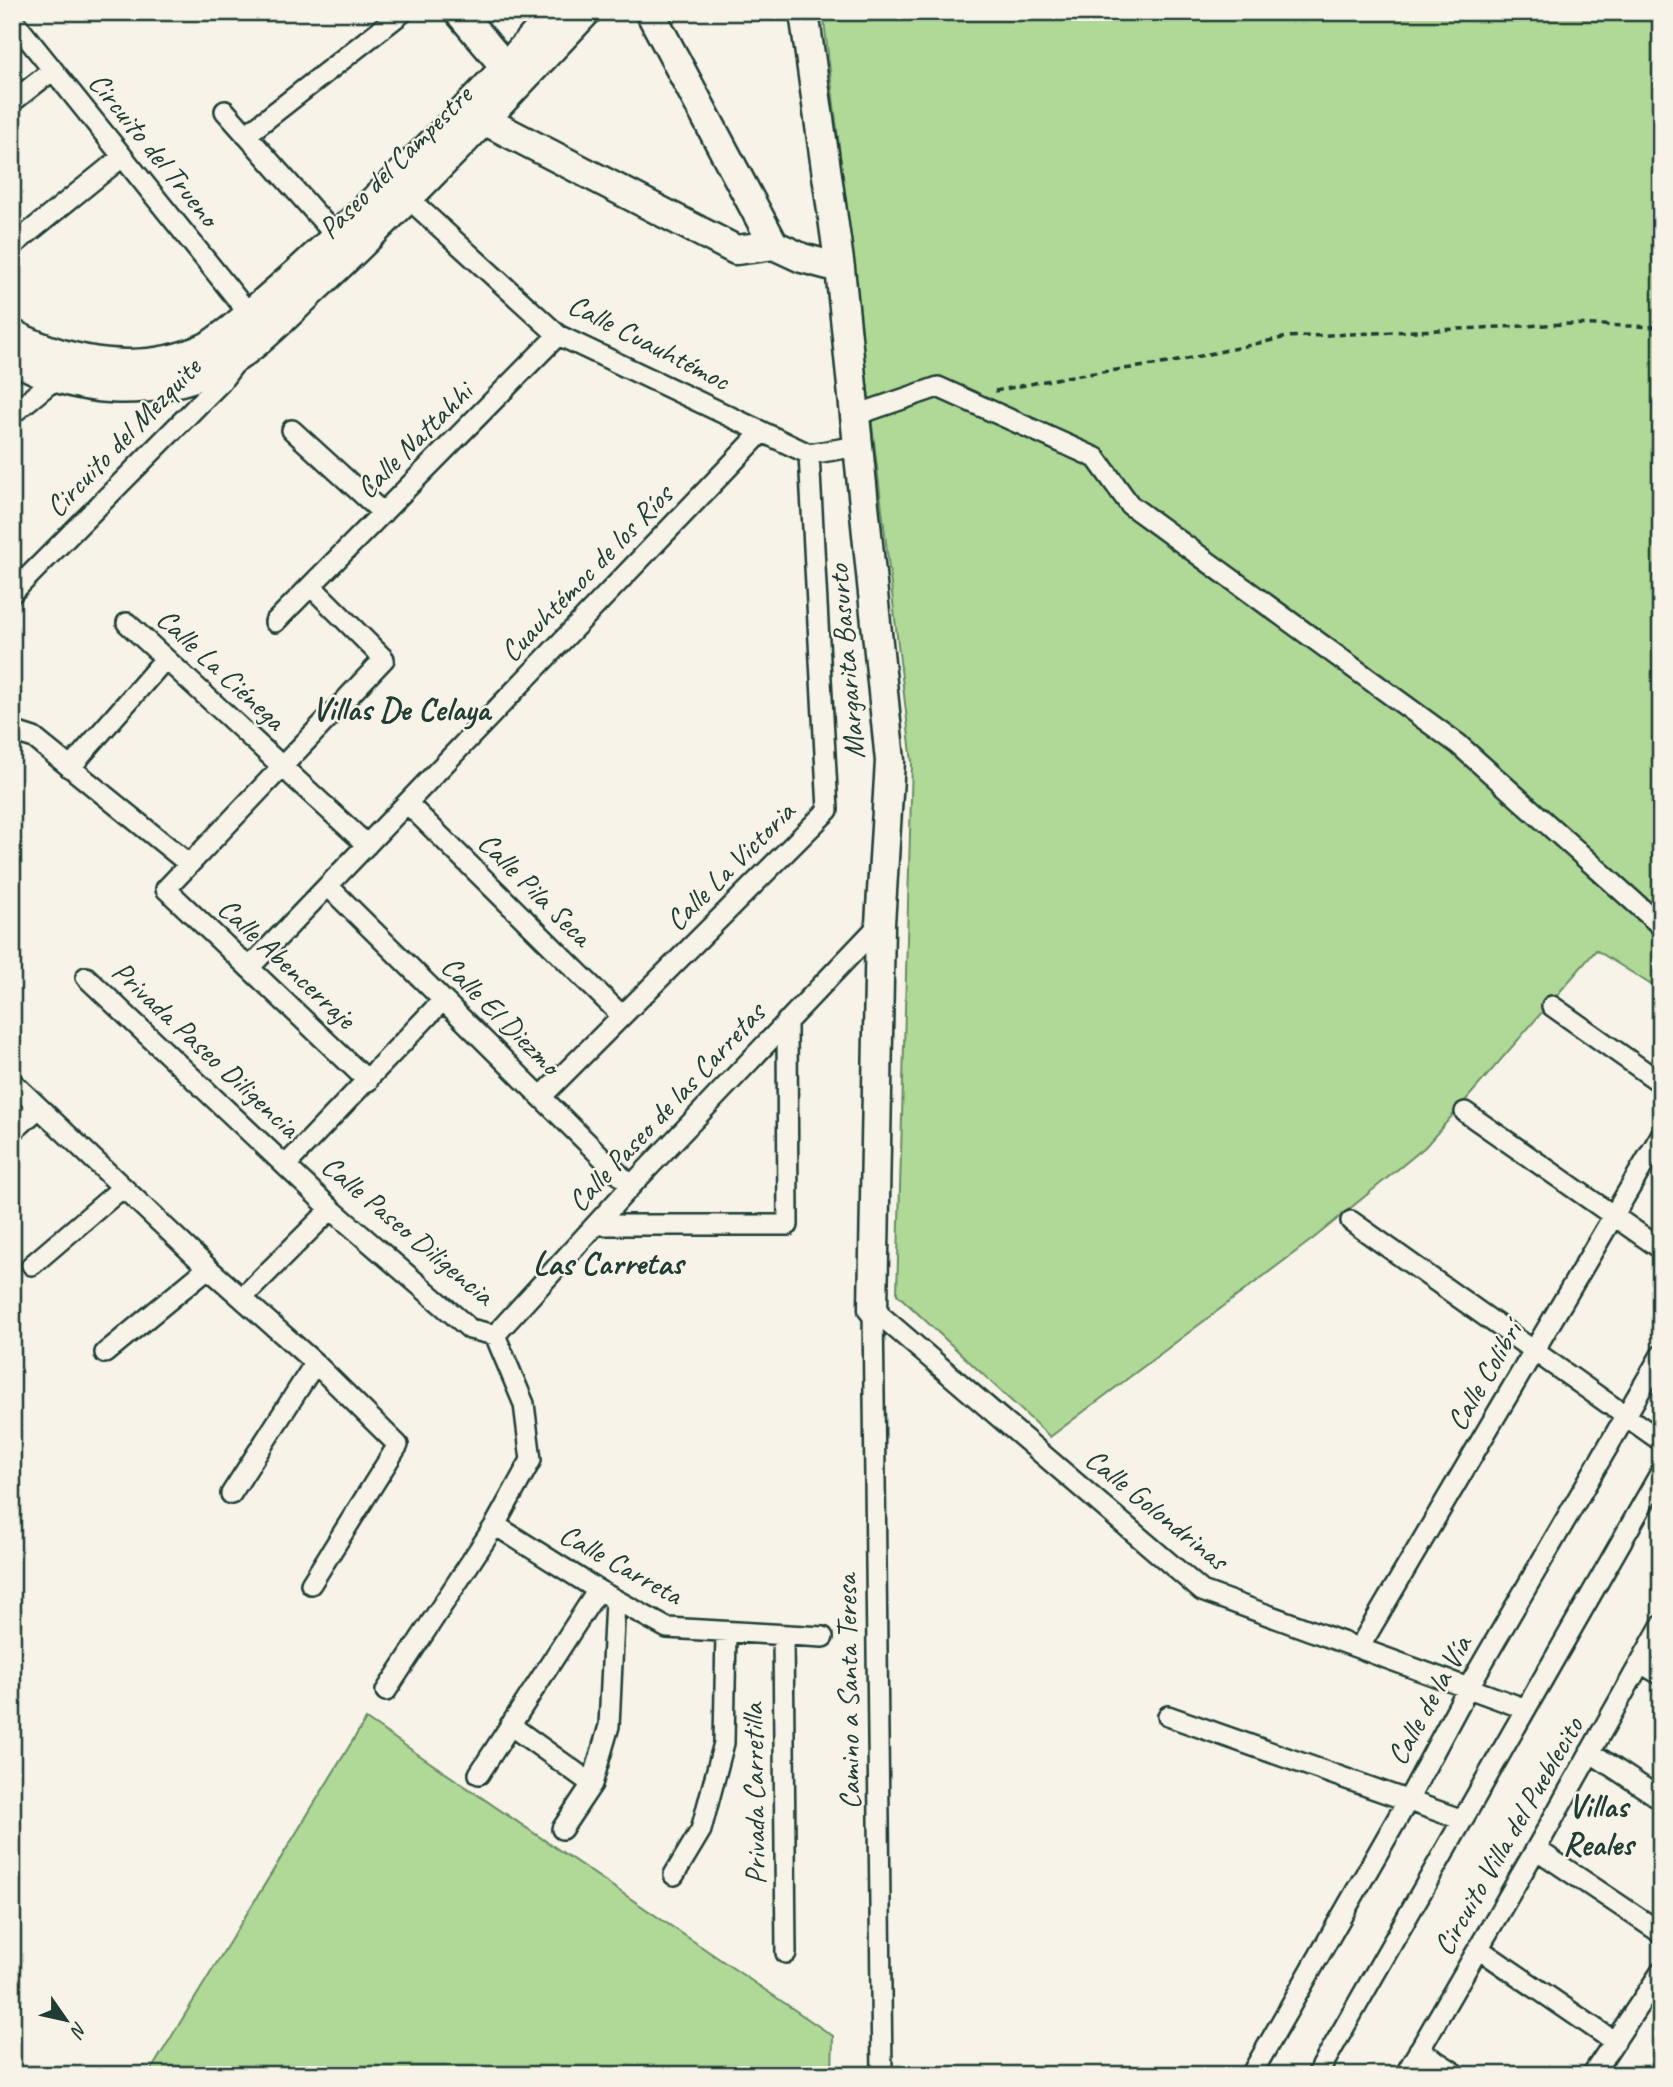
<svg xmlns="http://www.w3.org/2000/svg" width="1673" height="2087" font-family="Caveat,sans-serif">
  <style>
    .green { fill: #b0d997; stroke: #688b66; stroke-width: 2 }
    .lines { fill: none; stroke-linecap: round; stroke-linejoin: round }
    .street-casing { stroke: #1f3d34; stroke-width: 24 }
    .secondary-casing { stroke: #1f3d34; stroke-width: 33 }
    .path { stroke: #1f3d34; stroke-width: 3.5; stroke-dasharray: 7 5; stroke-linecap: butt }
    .street { stroke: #f7f3e8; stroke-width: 19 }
    .secondary { stroke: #f7f3e8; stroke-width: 28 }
    .labels { text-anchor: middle; stroke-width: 5; stroke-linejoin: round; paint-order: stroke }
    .street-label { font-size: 30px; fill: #1f3d34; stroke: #f7f3e8 }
    .quarter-label { font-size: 33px; font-weight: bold; fill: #1f3d34; stroke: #f7f3e8 }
  </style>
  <rect width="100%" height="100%" fill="#f7f3e8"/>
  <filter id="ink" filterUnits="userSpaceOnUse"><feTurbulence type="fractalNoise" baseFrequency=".0143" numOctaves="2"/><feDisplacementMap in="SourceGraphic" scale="14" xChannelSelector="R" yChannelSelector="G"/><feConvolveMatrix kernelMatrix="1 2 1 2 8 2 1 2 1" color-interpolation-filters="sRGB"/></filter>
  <g filter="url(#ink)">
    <!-- green -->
    <path class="green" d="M823 12H1661V991L1596 950 1425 1147 1314 1238 1050 1437 897 1294 912 762Z
      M366 1719 833 2036 832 2075H148Z"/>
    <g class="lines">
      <defs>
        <path id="street" d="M12 19 250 315
          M12 102 53 70
          M225 111 343 244
          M246 135 403 12
          M409 199 558 335 809 454 859 446
          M12 246 122 157
          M12 414 65 371
          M856 415 938 387 1096 458 1130 505 1458 744 1661 926
          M292 430 383 513
          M311 586 384 659 166 889 368 1081
          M12 593 220 383 235 363
          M275 622 558 335
          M127 623 367 845
          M12 731 34 738 189 864
          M70 768 165 659
          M407 803 622 1016
          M328 886 631 1186
          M249 968 762 432
          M86 977 331 1209 470 1329 495 1335
          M1552 1006 1661 1083
          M12 1082 208 1268 315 1363 398 1445 311 1584
          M541 1097 828 810 809 454
          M1465 1112 1661 1249
          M12 1132 39 1108
          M286 1165 443 1000
          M1351 1221 1661 1441
          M596 1225H788L787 1021
          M32 1265 122 1188
          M242 1298 331 1209
          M873 1309 1202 1591 1526 1709
          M873 1309 882 2075
          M105 1353 208 1268
          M231 1494 315 1363
          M495 1525 598 1590 667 1628 823 1637
          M783 1635 786 1953
          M1359 1648 1661 1135
          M1641 1663 1661 1675
          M386 1691 495 1525 531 1460 524 1404 495 1335 631 1186 880 924
          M1168 1716 1463 1820
          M510 1725 592 1784
          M1590 1752 1661 1799
          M479 1774 598 1590
          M562 1829 592 1784 609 1726 615 1600
          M1536 1849 1661 1933
          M674 1875 701 1830 724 1743 726 1632
          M1479 1949 1615 2042
          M1419 2050 1458 2075
          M1251 2075 1408 1800 1468 1688 1661 1355
          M1317 2075 1661 1472
          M1405 2075 1536 1849 1661 1626
          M1592 2075 1661 1972"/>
        <path id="secondary" d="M459 12 518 82
          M650 12 774 245 802 258 840 268
          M804 12 840 268 890 761 880 924 873 1309
          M484 120 736 250 774 245
          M12 334C72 365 144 376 207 347 214 343 221 337 228 332 252 313 274 293 297 273 387 190 475 104 555 12
          M12 358C78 395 147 398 216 369 251 353 286 315 314 289 409 201 497 107 586 12"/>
      </defs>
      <!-- street casing -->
      <use href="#street" class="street-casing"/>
      <!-- secondary casing -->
      <use href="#secondary" class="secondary-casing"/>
      <!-- path -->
      <path class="path" d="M995 391 1065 377 1168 363 1287 337 1566 324 1661 327"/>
      <!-- street -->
      <use href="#street" class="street"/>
      <!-- secondary -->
      <use href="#secondary" class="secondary"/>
    </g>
  </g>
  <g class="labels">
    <!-- street labels -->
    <g class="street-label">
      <text transform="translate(154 149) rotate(51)" y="10">Circuito del Trueno</text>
      <text transform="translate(395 162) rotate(-45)" y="10">Paseo del Campestre</text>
      <text transform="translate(649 342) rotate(27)" y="10">Calle Cuauhtémoc</text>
      <text transform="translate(123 437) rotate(-46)" y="10">Circuito del Mezquite</text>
      <text transform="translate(414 440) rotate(-45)" y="10">Calle Nattahhi</text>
      <text transform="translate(586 573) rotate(-46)" y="10">Cuauhtémoc de los Ríos</text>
      <text transform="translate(846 662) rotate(-95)" y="10">Margarita Basurto</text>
      <text transform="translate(221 669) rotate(43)" y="10">Calle La Ciénega</text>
      <text transform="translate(730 866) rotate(-45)" y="10">Calle La Victoria</text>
      <text transform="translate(535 889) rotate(45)" y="10">Calle Pila Seca</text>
      <text transform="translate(287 963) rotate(43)" y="10">Calle Abencerraje</text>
      <text transform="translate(501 1015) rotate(45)" y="10">Calle El Diezmo</text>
      <text transform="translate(206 1049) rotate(43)" y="10">Privada Paseo Diligencia</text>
      <text transform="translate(666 1107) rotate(-47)" y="10">Calle Paseo de las Carretas</text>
      <text transform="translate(408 1230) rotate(40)" y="10">Calle Paseo Diligencia</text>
      <text transform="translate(1484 1376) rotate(-60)" y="10">Calle Colibrí</text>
      <text transform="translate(1157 1509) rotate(39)" y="10">Calle Golondrinas</text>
      <text transform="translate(621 1564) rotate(29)" y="10">Calle Carreta</text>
      <text transform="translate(848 1692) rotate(-91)" y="10">Camino a Santa Teresa</text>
      <text transform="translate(1429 1700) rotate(-61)" y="10">Calle de la Vía</text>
      <text transform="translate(754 1794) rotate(-91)" y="10">Privada Carretilla</text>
      <text transform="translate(1508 1836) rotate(-60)" y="10">Circuito Villa del Pueblecito</text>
    </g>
    <!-- quarter labels -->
    <g class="quarter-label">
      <text x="401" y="720">Villas De Celaya</text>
      <text x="608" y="1274">Las Carretas</text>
      <text x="1598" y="1817">Villas<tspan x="1598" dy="38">Reales</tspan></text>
    </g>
  </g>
  <!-- margin -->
  <rect width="1673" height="2087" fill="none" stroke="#f7f3e8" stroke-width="42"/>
  <rect x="21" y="21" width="1631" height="2045" fill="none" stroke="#1f3d34" stroke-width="2.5" filter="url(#ink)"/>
  <!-- north arrow -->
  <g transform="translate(66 2020) rotate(124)" stroke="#f7f3e8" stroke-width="5" paint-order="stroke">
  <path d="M0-5L12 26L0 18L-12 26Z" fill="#1f3d34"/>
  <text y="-10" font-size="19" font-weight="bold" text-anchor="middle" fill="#1f3d34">N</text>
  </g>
</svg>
